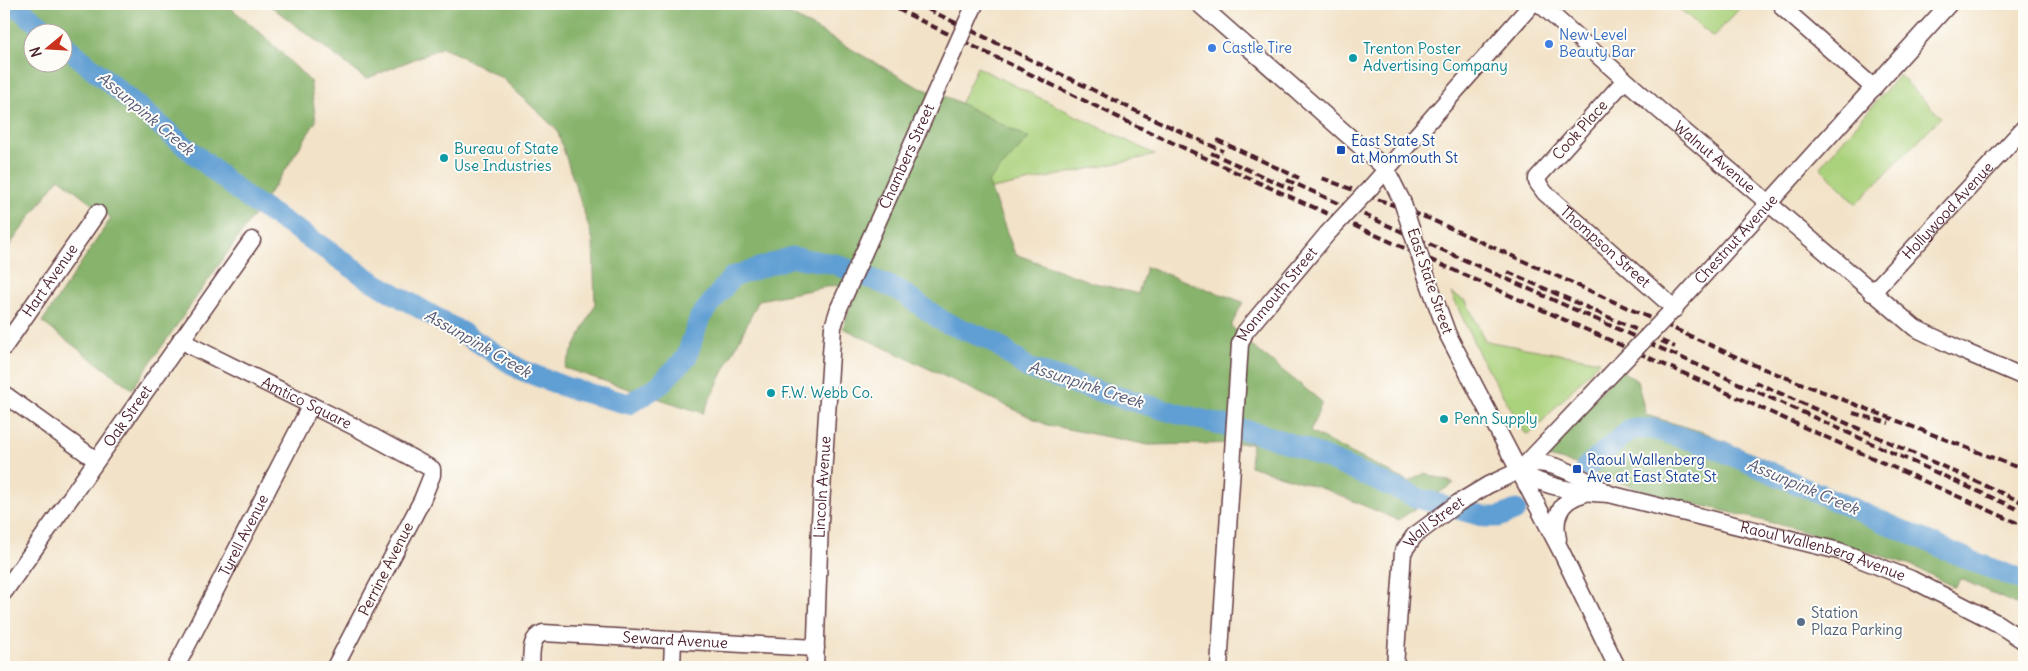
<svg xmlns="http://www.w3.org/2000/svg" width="2028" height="671" font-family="Delius,sans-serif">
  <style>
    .green { fill: #aad17c; stroke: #7a7854 }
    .forest { fill: #87b36c; stroke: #68694c; fill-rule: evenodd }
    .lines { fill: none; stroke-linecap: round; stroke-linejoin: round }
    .river { stroke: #619fd3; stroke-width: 21 }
    .minor-casing { stroke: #633c42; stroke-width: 19 }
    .minor { stroke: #fff; stroke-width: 16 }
    .rail { stroke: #4a1f2b; stroke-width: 4; stroke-dasharray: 8 4; stroke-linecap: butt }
    .minor-bridge-casing { stroke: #633c42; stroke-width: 19; stroke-linecap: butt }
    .minor-bridge { stroke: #fff; stroke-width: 16 }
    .shop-dot { fill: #3f7fe0; stroke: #fdfcf7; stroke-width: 2 }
    .culture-dot { fill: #0f9aa8; stroke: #fdfcf7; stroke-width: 2 }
    .transit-dot { fill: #1a4fb4; stroke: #fdfcf7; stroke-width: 2 }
    .service-dot { fill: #5c6f8a; stroke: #fdfcf7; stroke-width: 2 }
    .labels { text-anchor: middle; stroke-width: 4; stroke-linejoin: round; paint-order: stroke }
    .shop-label { font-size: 15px; fill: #366cbe; stroke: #fdfcf7; text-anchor: start }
    .culture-label { font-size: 15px; fill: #0d838f; stroke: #fdfcf7; text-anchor: start }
    .street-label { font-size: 15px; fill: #4a1f2b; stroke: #fdfcf7 }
    .transit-label { font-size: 15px; fill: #164399; stroke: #fdfcf7; text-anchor: start }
    .service-label { font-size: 15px; fill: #4e5e75; stroke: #fdfcf7; text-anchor: start }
    .water-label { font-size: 16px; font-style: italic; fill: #545977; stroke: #fdfcf7 }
  </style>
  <rect width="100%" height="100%" fill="#fdfcf7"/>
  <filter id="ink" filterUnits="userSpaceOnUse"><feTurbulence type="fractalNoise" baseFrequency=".02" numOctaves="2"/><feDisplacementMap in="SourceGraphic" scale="10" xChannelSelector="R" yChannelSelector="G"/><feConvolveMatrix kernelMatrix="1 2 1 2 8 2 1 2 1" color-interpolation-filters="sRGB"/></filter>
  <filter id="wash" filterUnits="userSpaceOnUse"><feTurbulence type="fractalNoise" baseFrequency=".0096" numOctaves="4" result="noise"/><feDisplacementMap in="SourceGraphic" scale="20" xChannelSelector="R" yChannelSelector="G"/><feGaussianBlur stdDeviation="1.12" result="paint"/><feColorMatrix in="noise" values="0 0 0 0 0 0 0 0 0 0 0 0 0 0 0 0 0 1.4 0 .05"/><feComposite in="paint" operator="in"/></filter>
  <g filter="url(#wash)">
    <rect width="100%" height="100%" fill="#f2e2c7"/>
    <!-- green -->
    <path class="green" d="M1674 4H1734L1740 8 1713 37Z
      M977 67 1156 155 915 205Z
      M1899 75 1941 117 1856 204 1820 167Z
      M1451 293 1466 301 1485 341 1600 361 1530 434 1525 433 1481 358Z"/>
    <!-- forest -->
    <path class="forest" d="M4 4H226L262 34 310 81 316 121 286 169 132 389 42 322 111 218 59 178 4 253ZM32 32H62V62H32Z
      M268 4H772L918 87 952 99 1029 138 988 182 1015 254 1091 282 1138 294 1146 267 1243 302 1231 326 1252 346 1322 402 1310 432 1409 482 1425 473 1454 483 1398 520 1327 490 1250 466 1252 443 1149 445 1047 425 843 328 854 296 842 294 836 285 759 300 703 413 564 368 595 305 593 240 557 130 502 78 443 47 366 79Z
      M1621 370 1637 381 1646 415 1706 433 1999 565 2024 574V608L1961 579 1955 587 1911 565 1785 526 1652 493 1592 473 1576 464 1540 455Z"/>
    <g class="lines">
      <!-- river -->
      <path class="river" d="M13 4 49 32
        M62 43 247 198 302 233 370 280 463 333 521 370 568 388 629 404 657 387 686 358 700 317 732 277 792 257 835 264 899 290 944 322 992 341 1028 368 1091 389 1182 415 1261 434 1305 449 1418 498 1485 517H1499L1516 510
        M1586 467 1631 429H1653L1710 446 1975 562 2024 581"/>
    </g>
  </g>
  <g filter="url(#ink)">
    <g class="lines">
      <defs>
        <g id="minor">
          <path d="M1199 4 1386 169 1402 201"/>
          <path id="s1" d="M1540 4 1658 109 1915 328 1963 351 2024 377"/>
          <path d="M1783 8 1874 88"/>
          <path id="s2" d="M1625 80 1537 178V182L1545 193 1675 309"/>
          <path d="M1371 187 1532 4"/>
          <path d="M1428 281 1448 335 1561 551 1617 667"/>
          <path id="s3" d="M1872 293 2024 128"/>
          <path id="s4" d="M1665 318 1949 4"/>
          <path id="s5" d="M181 339 191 346 355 427 432 469V475L422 500 335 667"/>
          <path id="s6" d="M4 347 97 213"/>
          <path d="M4 394 96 460"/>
          <path d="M1522 468 1616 369"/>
          <path id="s7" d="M1519 472C1547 488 1577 493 1609 494L1839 551 1911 579 1995 622 2024 641"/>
          <path d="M1558 539C1553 517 1560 500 1583 494"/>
          <path id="s8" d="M4 592 252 240"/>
          <path id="s9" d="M176 667 311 405"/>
          <path id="s10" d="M531 667C532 655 529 638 543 633L816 648"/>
          <path d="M672 667 673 641"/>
          <path id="s11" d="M815 667 820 521 831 354 833 327 839 308"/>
          <path id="s12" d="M1219 667 1240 344 1245 332 1327 234"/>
          <path id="s13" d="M1395 667 1403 552 1414 536 1458 503 1488 485 1536 463C1558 463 1591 482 1609 494"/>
        </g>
      </defs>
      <!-- minor casing -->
      <use href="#minor" class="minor-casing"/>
      <!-- minor -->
      <use href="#minor" class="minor"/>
      <!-- rail -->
      <path class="rail" d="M887 4 1130 123 1255 181 2024 526
        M917 4 1136 111 1223 151
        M1217 140 1299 178
        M1211 153 1293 190
        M1322 178 1430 219 1759 367 2024 470
        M1287 180 2024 512
        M1508 272 1675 347
        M1755 382 2024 503
        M1853 413 1889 423"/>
      <defs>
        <g id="minor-bridge">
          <path d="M1402 201 1428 281"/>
          <path d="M1327 234 1371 187"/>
          <path id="s14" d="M839 308 975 4"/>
          <path d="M1616 369 1665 318"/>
        </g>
      </defs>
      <!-- minor-bridge casing -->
      <use href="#minor-bridge" class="minor-bridge-casing"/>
      <!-- minor-bridge -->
      <use href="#minor-bridge" class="minor-bridge"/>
    </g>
  </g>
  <!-- markers -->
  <g class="shop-dot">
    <circle cx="1549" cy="44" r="5"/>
    <circle cx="1212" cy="48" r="5"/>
  </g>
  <g class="culture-dot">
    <circle cx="1353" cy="58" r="5"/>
    <circle cx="444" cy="158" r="5"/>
    <circle cx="771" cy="393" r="5"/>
    <circle cx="1444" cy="419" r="5"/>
  </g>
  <g class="transit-dot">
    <rect x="1336" y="145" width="10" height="10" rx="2.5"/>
    <rect x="1572" y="464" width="10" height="10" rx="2.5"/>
  </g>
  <circle class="service-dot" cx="1801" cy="622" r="5"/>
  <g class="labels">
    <!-- shop labels -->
    <g class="shop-label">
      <text x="1559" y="40">New Level<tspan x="1559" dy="17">Beauty Bar</tspan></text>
      <text x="1222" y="53">Castle Tire</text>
    </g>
    <!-- culture labels -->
    <g class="culture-label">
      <text x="1363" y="54">Trenton Poster<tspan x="1363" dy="17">Advertising Company</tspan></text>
      <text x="454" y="154">Bureau of State<tspan x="454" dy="17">Use Industries</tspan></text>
      <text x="781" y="398">F.W. Webb Co.</text>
      <text x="1454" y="424">Penn Supply</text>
    </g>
    <!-- street labels -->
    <g class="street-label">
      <text transform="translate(1580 130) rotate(-48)" y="5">Cook Place</text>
      <text dy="5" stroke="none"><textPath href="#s14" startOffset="166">Chambers Street</textPath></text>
      <text dy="5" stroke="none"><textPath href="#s1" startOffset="232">Walnut Avenue</textPath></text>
      <text dy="5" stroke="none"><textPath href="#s3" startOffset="112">Hollywood Avenue</textPath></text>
      <text dy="5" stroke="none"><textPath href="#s4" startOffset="106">Chestnut Avenue</textPath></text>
      <text dy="5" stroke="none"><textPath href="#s2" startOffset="230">Thompson Street</textPath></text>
      <text dy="5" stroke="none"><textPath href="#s6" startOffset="81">Hart Avenue</textPath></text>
      <text transform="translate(1430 281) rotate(71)" y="5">East State Street</text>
      <text dy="5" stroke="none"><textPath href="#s12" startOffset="386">Monmouth Street</textPath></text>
      <text dy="5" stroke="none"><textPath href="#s5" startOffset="141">Amtico Square</textPath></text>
      <text dy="5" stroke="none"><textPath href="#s8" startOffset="215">Oak Street</textPath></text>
      <text dy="5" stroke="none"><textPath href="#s11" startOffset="180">Lincoln Avenue</textPath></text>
      <text dy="5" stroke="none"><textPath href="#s13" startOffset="159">Wall Street</textPath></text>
      <text dy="5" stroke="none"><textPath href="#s9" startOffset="148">Tyrell Avenue</textPath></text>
      <text dy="5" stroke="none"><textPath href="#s7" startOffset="315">Raoul Wallenberg Avenue</textPath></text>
      <text transform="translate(386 569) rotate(-63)" y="5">Perrine Avenue</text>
      <text dy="5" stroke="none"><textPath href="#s10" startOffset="171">Seward Avenue</textPath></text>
    </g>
    <!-- transit labels -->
    <g class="transit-label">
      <text x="1351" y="146">East State St<tspan x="1351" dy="17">at Monmouth St</tspan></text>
      <text x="1587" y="465">Raoul Wallenberg<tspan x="1587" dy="17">Ave at East State St</tspan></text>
    </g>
    <!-- service labels -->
    <g class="service-label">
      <text x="1811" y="618">Station<tspan x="1811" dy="17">Plaza Parking</tspan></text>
    </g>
    <!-- water labels -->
    <g class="water-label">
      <text transform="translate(146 113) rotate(40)" y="6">Assunpink Creek</text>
      <text transform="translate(478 343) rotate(30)" y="6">Assunpink Creek</text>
      <text transform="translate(1086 384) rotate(18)" y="6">Assunpink Creek</text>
      <text transform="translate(1803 486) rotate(23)" y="6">Assunpink Creek</text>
    </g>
  </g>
  <!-- margin -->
  <rect width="2028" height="671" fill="none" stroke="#fdfcf7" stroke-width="20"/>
  <!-- north arrow -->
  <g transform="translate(48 48) rotate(252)"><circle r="24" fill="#fdfcf7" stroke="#b5a4a5"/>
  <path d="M0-4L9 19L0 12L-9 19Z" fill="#c8321e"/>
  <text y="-8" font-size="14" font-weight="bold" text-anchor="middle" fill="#4a1f2b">N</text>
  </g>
</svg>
